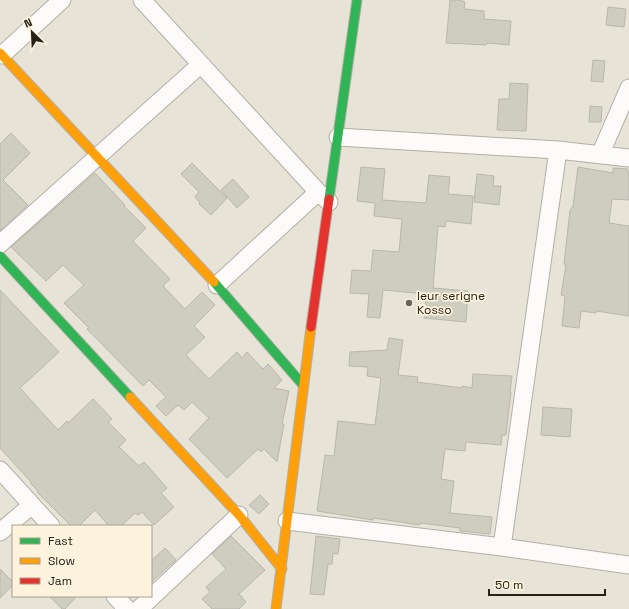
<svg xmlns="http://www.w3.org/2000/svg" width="629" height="609" font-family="'Space Grotesk',sans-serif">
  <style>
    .building { fill: #cecdbf; stroke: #b9b7ad }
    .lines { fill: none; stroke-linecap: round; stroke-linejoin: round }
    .street-casing { stroke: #b3afa6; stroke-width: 19 }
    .fast-casing { stroke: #b3afa6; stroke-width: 11 }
    .slow-casing { stroke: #b3afa6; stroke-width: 11 }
    .jam-casing { stroke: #b3afa6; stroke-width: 11 }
    .street { stroke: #fcfbf9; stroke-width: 17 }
    .fast { stroke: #30b455; stroke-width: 9 }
    .slow { stroke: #ff9f0a; stroke-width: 9 }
    .jam { stroke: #e5322d; stroke-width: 9 }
    .poi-dot { fill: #69655c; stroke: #fdf3dd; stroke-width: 1.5 }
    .labels { text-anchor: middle; stroke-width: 3.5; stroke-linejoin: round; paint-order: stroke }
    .poi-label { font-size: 12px; fill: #242119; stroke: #fdf3dd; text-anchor: start }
  </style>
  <rect width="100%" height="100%" fill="#e8e3d7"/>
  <!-- building -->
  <path class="building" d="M450 0H462V1L465 2 464 9 484 11V19L511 21 509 45 487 43 486 45 446 43Z
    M608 7 626 9 624 27 606 25Z
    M593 60 605 61 603 82 591 81Z
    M510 83 528 84 526 131 497 130 499 99H509Z
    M590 106 602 107 601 122H589Z
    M11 133 30 153 3 180 28 205 0 231V144Z
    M192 163 227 198 211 215 199 204 200 203 195 197 199 192 181 174Z
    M361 167 385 169 382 200 426 203 429 175 450 177 448 194 473 196 471 224 446 221 445 227 438 226 433 288 468 291 466 322 424 318 426 294 383 290 380 318 367 317 369 294 350 293 352 270 371 271 373 250 399 252 402 219 374 216 375 203 357 201Z
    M578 167 613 173V168L628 169 627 171H629V200L612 199 609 223 629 226V316L596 311V313L581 311 579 328 562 326 565 296 561 295 566 265 564 264 570 210 573 206Z
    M95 173 125 205 124 206 146 228 133 241 170 279 163 286 185 309 202 292 215 305 194 326 205 337 186 355 209 379 237 352 242 358 247 352 263 369 268 364 282 380 274 388 289 391 282 424H284L277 462 264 449 261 452 258 449 227 478 189 439 209 418 192 402 184 410 178 405 166 416 156 406 166 397 149 380 143 386 87 329 89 328 64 303 84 285 63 265 46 281 11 247Z
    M477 174 494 176 493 186H501L499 205 474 202Z
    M233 179 249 197 237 208 221 190Z
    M0 290 59 352 20 388 58 430 67 421 68 423 93 399 112 419 108 422 126 440 119 447 139 466 144 462 167 488 161 493 174 507 154 525 142 512 138 515 135 513 121 526H109L95 510 79 526H71L37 492 38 491 30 483 31 482 0 448Z
    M389 338 403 340 398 375 418 377 417 382 462 388V386L472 388 473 374 512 376 510 392H511L506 435H502L501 445 466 442 465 451 445 449 441 479 454 481 450 513 492 517 490 534 460 531V528L420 523V525L373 518V520L317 511 325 455 334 456 338 421 375 425 381 378 367 376 368 367 349 366 350 352 387 350Z
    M543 407 572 409 570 437 541 435Z
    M260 495 269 504 259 514 249 505Z
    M231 536 265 570 239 594 246 602 239 609H212L202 599 210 592 206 587 226 569 212 554Z
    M316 536 340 539 338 554 333 553 332 564H328L324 595 310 594Z
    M165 548 176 560 151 582V561Z
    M0 569 13 582V585L0 598Z
    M49 596H77L65 609H62Z"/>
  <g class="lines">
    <defs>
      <path id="street" d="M142 0 318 192 329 202
        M2 55 62 0
        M338 137 558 150 629 158
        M600 155 629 88
        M0 244 200 65
        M217 285 318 192
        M0 470 51 526
        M287 521 502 547 629 565
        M0 532 32 505
        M502 547 558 150
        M115 596 127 609
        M139 609 239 515"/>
      <path id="fast" d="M329 199 357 0
        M0 256 130 397
        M214 282 303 385"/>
      <path id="slow" d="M0 53 214 282
        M130 397 239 515 282 569
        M276 609 311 327"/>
      <path id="jam" d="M311 327 329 199"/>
    </defs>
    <!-- street casing -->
    <use href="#street" class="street-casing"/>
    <!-- fast casing -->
    <use href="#fast" class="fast-casing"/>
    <!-- slow casing -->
    <use href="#slow" class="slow-casing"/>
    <!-- jam casing -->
    <use href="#jam" class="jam-casing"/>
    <!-- street -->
    <use href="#street" class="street"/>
    <!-- fast -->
    <use href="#fast" class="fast"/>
    <!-- slow -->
    <use href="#slow" class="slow"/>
    <!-- jam -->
    <use href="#jam" class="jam"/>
  </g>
  <!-- markers -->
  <circle class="poi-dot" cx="409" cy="303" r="4"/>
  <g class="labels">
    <!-- poi labels -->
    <g class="poi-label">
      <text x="417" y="300">leur serigne<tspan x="417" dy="14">Kosso</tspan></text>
    </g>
  </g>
  <!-- legend -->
  <rect x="12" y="525" width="140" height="72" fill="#fdf3dd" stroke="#a69f8f"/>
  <rect x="20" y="538" width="20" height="6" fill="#30b455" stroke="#a69f8f"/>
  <text x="48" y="545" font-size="12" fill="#242119">Fast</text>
  <rect x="20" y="558" width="20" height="6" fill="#ff9f0a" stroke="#a69f8f"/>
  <text x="48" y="565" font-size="12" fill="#242119">Slow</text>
  <rect x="20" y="578" width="20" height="6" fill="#e5322d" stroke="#a69f8f"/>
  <text x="48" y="585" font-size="12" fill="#242119">Jam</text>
  <!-- north arrow -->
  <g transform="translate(32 32) rotate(336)" stroke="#fdf3dd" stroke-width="3" paint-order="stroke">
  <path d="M0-3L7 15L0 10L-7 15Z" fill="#242119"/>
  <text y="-6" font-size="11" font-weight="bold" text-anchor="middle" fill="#242119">N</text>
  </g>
  <!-- scale -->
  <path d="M489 589v6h116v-6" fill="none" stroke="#242119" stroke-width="2"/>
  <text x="495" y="589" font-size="12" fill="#242119" stroke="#fdf3dd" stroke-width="3" paint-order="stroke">50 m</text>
</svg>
